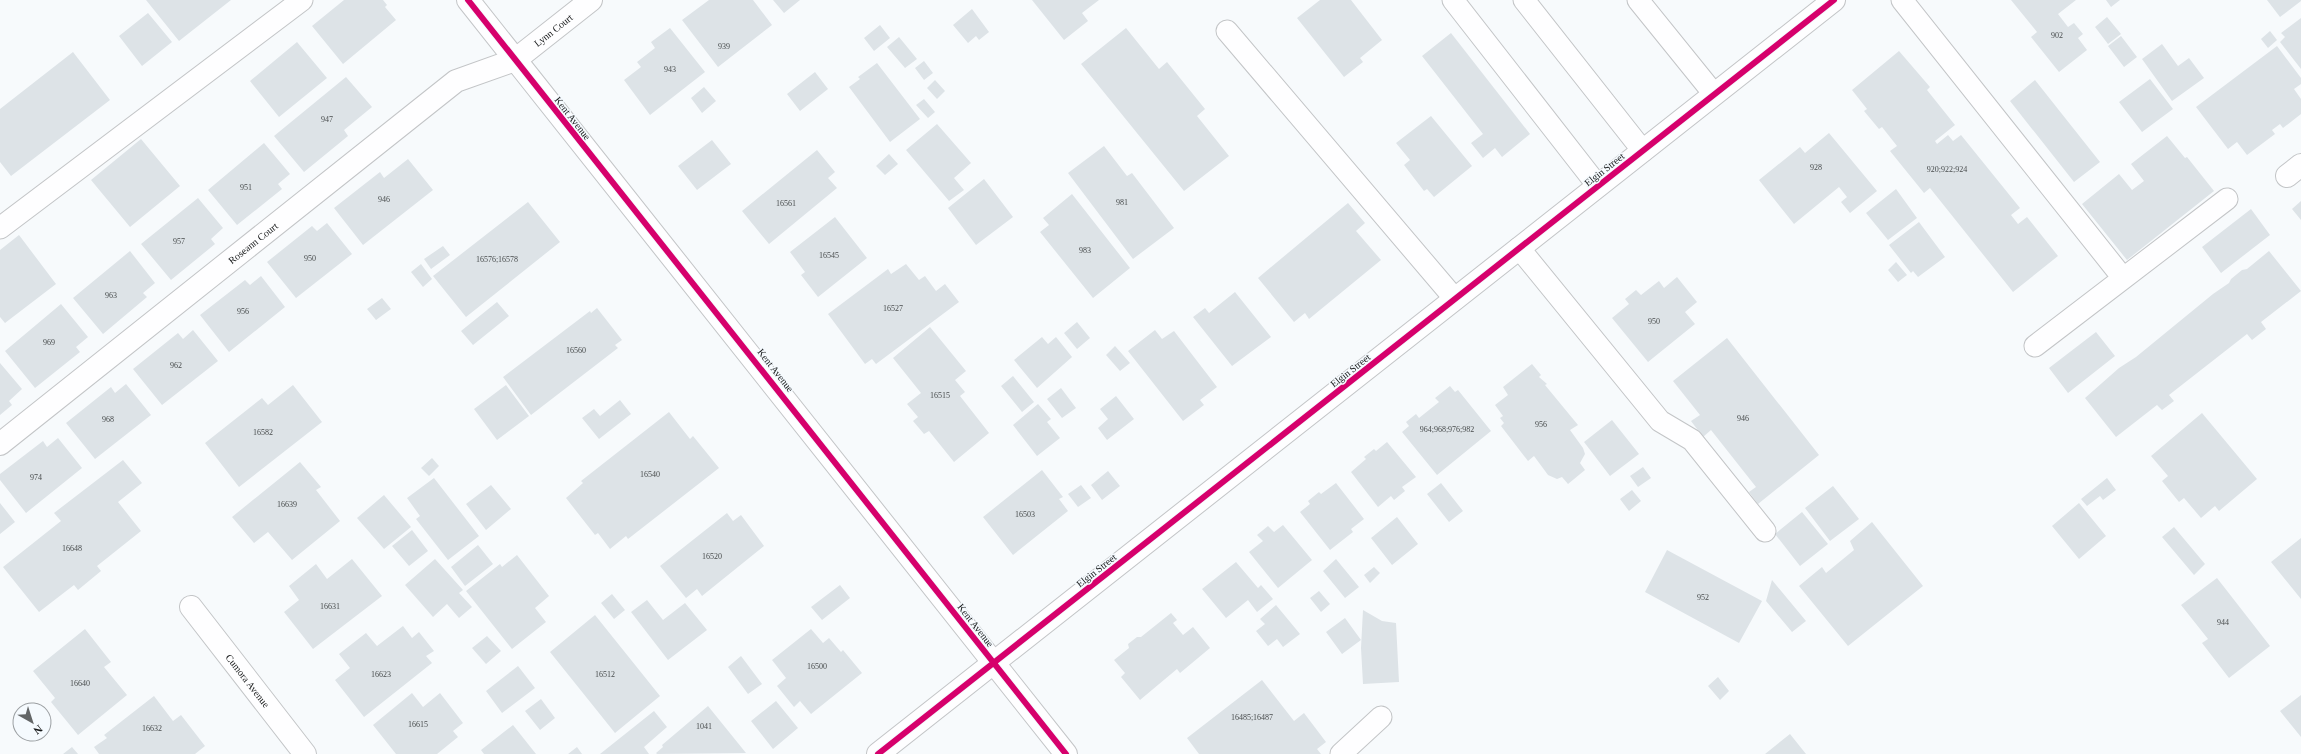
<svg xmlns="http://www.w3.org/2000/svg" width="2301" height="754" font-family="'Times New Roman',serif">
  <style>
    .building { fill: #dde3e7 }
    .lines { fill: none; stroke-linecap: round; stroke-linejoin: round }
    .lane-casing { stroke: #c3c5c7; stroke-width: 23 }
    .street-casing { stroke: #c3c5c7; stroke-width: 24 }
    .lane { stroke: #fefeff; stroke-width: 21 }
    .street { stroke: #fefeff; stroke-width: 22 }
    .cycleway-casing { stroke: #f5fafe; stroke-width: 8 }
    .cycleway { stroke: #d6006c; stroke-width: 6 }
    .labels { text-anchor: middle; stroke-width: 3; stroke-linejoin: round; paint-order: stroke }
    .number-label { font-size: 8px; fill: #484c4d }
    .street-label { font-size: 10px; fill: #141617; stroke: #f5fafe }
  </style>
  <rect width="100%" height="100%" fill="#f7fafc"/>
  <!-- building -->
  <path class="building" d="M146 0H231L179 41Z
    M344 0H383L387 5 385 7 396 20 343 64 312 26Z
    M709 0H753L772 25 718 67 682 20Z
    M773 0H800L784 13Z
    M1032 0H1099L1082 13 1088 21 1064 40Z
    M1320 0H1351L1382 40 1360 58 1363 62 1344 77 1297 18Z
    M2011 0H2076L2058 14 2068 27 2074 23 2083 34 2078 38 2087 50 2059 72 2031 37 2037 32Z
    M2106 0H2120L2111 7Z
    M2267 0H2301V1L2280 17Z
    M972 9 989 32 979 40 976 36 968 43 953 25Z
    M148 13 172 42 142 66 119 36Z
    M2107 17 2121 34 2108 44 2095 27Z
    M2301 18V69L2280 42 2285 37 2281 33Z
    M880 25 890 38 874 51 864 38Z
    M670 28 705 72 650 115 624 80 641 67 637 62 655 48 651 42Z
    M1126 28 1159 69 1167 62 1205 109 1197 116 1229 156 1184 191 1081 64Z
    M2270 31 2277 40 2268 48 2261 39Z
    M1451 33 1530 134 1502 157 1495 148 1483 158 1471 143 1483 134 1422 56Z
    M2121 36 2137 57 2124 67 2108 46Z
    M899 37 917 59 905 68 887 47Z
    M297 42 327 78 279 117 250 81Z
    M2162 44 2178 66 2189 58 2204 78 2172 101 2142 59Z
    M2277 46 2301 78V84L2294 89 2301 99V114L2283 128 2280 124 2272 130 2275 134 2247 155 2237 142 2228 149 2196 107Z
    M1899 51 1930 87 1927 90 1955 125 1935 141 1937 144 1948 135 1953 141 1961 135 2020 208 2011 215 2018 224 2027 217 2058 256 2013 292 1930 188 1924 193 1890 151 1897 146 1882 127 1879 129 1864 111 1867 109 1852 90Z
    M73 52 110 100 11 176 0 162V109Z
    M924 61 933 73 924 80 915 68Z
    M877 63 920 119 890 142 849 87 860 79 858 77Z
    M815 72 828 89 800 111 787 94Z
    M346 77 372 107 344 130 348 136 304 172 274 136Z
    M2150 79 2173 109 2142 132 2119 102Z
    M935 80 945 91 937 99 927 88Z
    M2035 80 2100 162 2074 182 2010 101Z
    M704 87 716 101 702 113 691 98Z
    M924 99 935 112 928 118 916 105Z
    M1431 116 1472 166 1434 197 1427 189 1424 191 1404 165 1410 160 1396 143Z
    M937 124 971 163 954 178 964 190 949 201 906 150Z
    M1829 133 1877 191 1850 213 1841 202 1847 197 1839 187 1794 224 1759 180 1800 147 1805 153Z
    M2167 136 2185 158 2187 157 2214 191 2127 260 2082 204 2119 174 2132 190 2144 181 2131 164Z
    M141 139 180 186 130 227 91 180Z
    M712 140 731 164 697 190 678 166Z
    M264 143 290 174 278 184 282 189 237 225 208 190Z
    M1104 146 1127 176 1132 173 1174 228 1133 259 1068 173Z
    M817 150 835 172 828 178 837 188 769 244 742 211Z
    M889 154 898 164 885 175 876 166Z
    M408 159 433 190 363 245 334 208 380 172 384 178Z
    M984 179 1013 217 976 245 948 208Z
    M1896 189 1917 218 1888 240 1866 213Z
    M1072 194 1130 268 1093 298 1040 232 1049 225 1043 218Z
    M198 198 223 228 211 239 215 244 171 280 141 244Z
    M2301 201V220L2292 209Z
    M528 202 560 242 466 317 433 276Z
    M1348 203 1365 223 1356 231 1381 260 1309 319 1305 313 1294 322 1258 278Z
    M2251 209 2270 235 2221 273 2202 247Z
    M835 217 867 258 818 297 801 275 805 272 790 252Z
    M1919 222 1945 257 1918 277 1913 271 1911 273 1889 245Z
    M327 223 352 254 296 298 267 262 312 226 317 231Z
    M19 235 56 284 5 323 0 317V250Z
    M443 246 450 255 431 269 424 259Z
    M130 251 155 283 143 293 147 297 103 334 73 298Z
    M2269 251 2301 291 2261 322 2266 329 2252 340 2247 334 2169 395 2174 401 2162 410 2157 405 2116 437 2085 398 2119 368 2136 357 2213 294 2229 283 2231 279 2242 270 2247 269Z
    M1896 262 1907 275 1898 282 1888 270Z
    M421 264 432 279 423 287 411 272Z
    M906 264 919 280 925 276 936 291 945 284 959 302 876 364 872 359 865 364 828 314 888 269 891 274Z
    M261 276 285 307 229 352 200 315 245 280 250 285Z
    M1677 277 1697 302 1685 312 1695 324 1648 362 1612 318 1629 304 1625 299 1636 290 1641 295 1659 281 1664 288Z
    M1235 292 1271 337 1232 366 1193 317 1205 308 1209 313Z
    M382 298 391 309 376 320 367 309Z
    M497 302 509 316 473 345 461 331Z
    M61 304 88 337 76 347 80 352 35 388 5 351Z
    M597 308 622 340 615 345 618 348 531 415 503 377 590 311 591 313Z
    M1077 322 1090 338 1077 349 1064 333Z
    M930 327 966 371 955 380 965 392 960 396 989 433 954 462 929 431 924 434 913 421 918 417 907 404 921 393 893 358Z
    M193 330 218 361 162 405 133 369 178 333 183 339Z
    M1155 330 1162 339 1174 331 1217 387 1200 400 1204 405 1183 421 1128 351Z
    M2096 332 2115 356 2068 393 2049 368Z
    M1042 337 1048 344 1056 337 1072 357 1037 388 1014 360Z
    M1727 338 1819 455 1758 504 1749 492 1756 487 1711 430 1703 437 1691 421 1700 415 1673 381Z
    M1115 346 1130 363 1120 371 1106 355Z
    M0 363 22 389 9 401 12 405 0 415Z
    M1532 364 1541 375 1539 377 1547 384 1545 385 1578 425 1570 430 1583 448 1585 454 1580 463 1585 470 1568 484 1562 477 1557 479 1548 475 1534 456 1528 461 1501 426 1504 423 1500 418 1503 416 1495 405 1508 395 1503 387Z
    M1013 376 1034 402 1022 412 1001 386Z
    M126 384 151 415 95 459 66 423 111 387 115 393Z
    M293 385 322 422 239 487 205 443 262 398 268 405Z
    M506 385 529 416 497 440 474 409Z
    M1450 386 1455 392 1458 390 1491 431 1437 475 1402 432 1409 426 1406 422 1416 414 1419 418 1439 402 1435 398Z
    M1061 388 1076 408 1062 418 1047 399Z
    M1116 396 1134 419 1107 440 1098 428 1108 419 1100 409Z
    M620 400 631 414 599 439 582 418 594 409 600 416Z
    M1038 404 1051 419 1047 422 1060 438 1037 456 1013 425Z
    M669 412 690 439 693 436 719 468 628 539 626 536 610 549 598 533 595 535 566 498 583 483 581 481Z
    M2202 413 2257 479 2219 511 2215 506 2201 518 2184 498 2179 502 2162 481 2168 476 2151 456Z
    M1612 420 1639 454 1610 476 1584 442Z
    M58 438 82 468 26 513 0 480V474L43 441 47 447Z
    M1387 442 1416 477 1402 487 1405 491 1394 500 1391 496 1378 507 1351 472 1366 459 1364 457 1374 449 1376 451Z
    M432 458 439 466 429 476 421 468Z
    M123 460 142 483 118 502 141 531 97 566 101 571 78 590 74 585 39 612 3 567 61 521 54 513Z
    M300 462 321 487 316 490 340 521 292 560 268 532 254 543 232 517Z
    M1643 467 1651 478 1638 487 1630 476Z
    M1042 470 1063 497 1059 499 1068 511 1013 555 983 517Z
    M1108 471 1120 486 1102 500 1091 485Z
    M434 478 479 536 448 560 416 519 420 516 407 498Z
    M2107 478 2116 490 2103 500 2100 496 2087 506 2081 499Z
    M1336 483 1364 519 1351 529 1353 532 1330 550 1300 512 1310 504 1308 501 1319 492 1321 494Z
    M1441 483 1463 511 1449 522 1427 494Z
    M491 485 511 509 486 530 466 504Z
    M1081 485 1091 498 1078 507 1068 494Z
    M1833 486 1859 519 1830 541 1805 508Z
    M1632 490 1641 501 1629 511 1620 499Z
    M384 495 411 527 384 549 357 518Z
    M0 503 15 522 0 534Z
    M2079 503 2106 536 2079 559 2052 526Z
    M1802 512 1828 544 1800 566 1775 534Z
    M727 513 733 521 741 515 764 546 702 596 697 589 686 598 660 566Z
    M1397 517 1418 544 1392 565 1371 538Z
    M1872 522 1923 586 1848 646 1799 586 1822 567 1826 573 1854 550 1850 541Z
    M1283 525 1312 560 1278 588 1249 552 1263 541 1257 535 1268 526 1274 532Z
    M2174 527 2205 564 2194 575 2162 537Z
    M412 530 428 551 409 566 392 546Z
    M2301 538V599L2271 562Z
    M478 545 493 564 465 586 451 567Z
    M1667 550 1762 601 1739 643 1645 592Z
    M517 555 549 596 535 608 546 622 512 649 466 591 500 564 502 567Z
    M352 559 382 596 313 649 284 612 299 600 289 586 316 564 327 579Z
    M435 559 463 590 459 593 472 607 459 618 447 604 433 617 405 585Z
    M1336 559 1359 587 1345 598 1323 571Z
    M1236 562 1258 588 1261 585 1273 599 1257 612 1248 600 1226 618 1202 589Z
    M1374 567 1380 573 1370 583 1364 575Z
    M2217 578 2270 646 2229 678 2202 643 2208 639 2181 605Z
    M1772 580 1806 621 1792 632 1766 601Z
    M840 585 850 598 822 620 811 607Z
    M1319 591 1330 604 1321 612 1310 598Z
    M612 594 625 610 614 619 601 603Z
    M647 600 663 620 685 603 707 630 668 660 631 612Z
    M1276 605 1300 634 1283 647 1277 639 1268 646 1256 631 1265 624 1260 619Z
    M1363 610 1382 621 1396 623 1399 682 1363 684 1361 648Z
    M1171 613 1177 620 1173 623 1183 635 1193 627 1210 648 1180 673 1177 669 1140 700 1121 677 1125 673 1114 660 1129 648 1128 644 1137 637H1141Z
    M595 615 660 696 615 733 550 652Z
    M1345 618 1361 640 1342 654 1326 632Z
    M403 626 412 638 419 632 434 651 426 656 432 663 364 717 335 680 350 668 339 654 366 633 377 646Z
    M85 629 111 662 104 667 127 695 78 735 51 702 55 698 33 671Z
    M811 629 823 643 829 638 841 652 843 650 862 673 811 714 800 701 794 707 777 686 786 678 772 660Z
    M487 636 501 651 486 664 472 648Z
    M741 656 762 684 748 694 728 667Z
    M518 666 535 688 502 713 486 691Z
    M1718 677 1729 691 1720 700 1708 686Z
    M1262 680 1294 721 1304 713 1326 742 1317 749 1321 754H1199L1187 738Z
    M412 693 423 707 440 693 463 723 453 731 458 737 437 754H396L373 725Z
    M2301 695V737L2280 711Z
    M154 696 173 721 181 715 205 746 195 754H99L94 747 107 738 104 735Z
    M541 699 555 718 540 730 525 711Z
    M776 701 798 728 773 749 751 721Z
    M708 706 746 753 657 754 656 753 663 747 662 745Z
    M654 711 667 727 644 747 649 754H600Z
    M513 725 536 754H484L481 750Z
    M1790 734 1806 754H1765Z
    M72 747 78 754H63Z
    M577 747 582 754H568Z"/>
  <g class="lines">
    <defs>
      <path id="lane" d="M1453 0 1598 186
        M1524 0 1643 151
        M1638 0 1714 94
        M1902 0 2123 278
        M1227 31 1455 299
        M0 228 302 0
        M1519 248 1660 421 1692 440 1765 531
        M2035 346 2227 199
        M1341 754 1381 717"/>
      <g id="street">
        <path d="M468 0 1066 754"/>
        <path d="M2287 176 2301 165"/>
        <path id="s1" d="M0 444 456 81 515 60 591 0"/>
        <path id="s2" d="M191 607 305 754"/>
        <path d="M878 754 1834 0"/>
      </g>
    </defs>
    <!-- lane casing -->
    <use href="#lane" class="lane-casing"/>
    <!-- street casing -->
    <use href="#street" class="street-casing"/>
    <!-- lane -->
    <use href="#lane" class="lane"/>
    <!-- street -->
    <use href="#street" class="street"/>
    <defs>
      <path id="cycleway" d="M468 0 1066 754
        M878 754 1834 0"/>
    </defs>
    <!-- cycleway casing -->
    <use href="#cycleway" class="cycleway-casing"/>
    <!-- cycleway -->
    <use href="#cycleway" class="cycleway"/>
  </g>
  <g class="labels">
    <!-- number labels -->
    <g class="number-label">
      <text x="2057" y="38">902</text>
      <text x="724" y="49">939</text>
      <text x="670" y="72">943</text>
      <text x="327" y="122">947</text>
      <text x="1816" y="170">928</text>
      <text x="1947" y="172">920;922;924</text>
      <text x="246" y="190">951</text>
      <text x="384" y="202">946</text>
      <text x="1122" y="205">981</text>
      <text x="786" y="206">16561</text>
      <text x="179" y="244">957</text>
      <text x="1085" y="253">983</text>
      <text x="829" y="258">16545</text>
      <text x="310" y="261">950</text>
      <text x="497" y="262">16576;16578</text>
      <text x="111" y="298">963</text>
      <text x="893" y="311">16527</text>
      <text x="243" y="314">956</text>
      <text x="1654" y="324">950</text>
      <text x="49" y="345">969</text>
      <text x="576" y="353">16560</text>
      <text x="176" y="368">962</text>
      <text x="940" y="398">16515</text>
      <text x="1743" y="421">946</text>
      <text x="108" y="422">968</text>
      <text x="1541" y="427">956</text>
      <text x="1447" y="432">964;968;976;982</text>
      <text x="263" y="435">16582</text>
      <text x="650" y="477">16540</text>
      <text x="36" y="480">974</text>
      <text x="287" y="507">16639</text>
      <text x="1025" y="517">16503</text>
      <text x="72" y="551">16648</text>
      <text x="712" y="559">16520</text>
      <text x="1703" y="600">952</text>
      <text x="330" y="609">16631</text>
      <text x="2223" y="625">944</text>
      <text x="817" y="669">16500</text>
      <text x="381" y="677">16623</text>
      <text x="605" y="677">16512</text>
      <text x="80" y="686">16640</text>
      <text x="1252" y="720">16485;16487</text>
      <text x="418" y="727">16615</text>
      <text x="704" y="729">1041</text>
      <text x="152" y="731">16632</text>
    </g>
    <!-- street labels -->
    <g class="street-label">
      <text dy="4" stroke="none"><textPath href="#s1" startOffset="694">Lynn Court</textPath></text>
      <text transform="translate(573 118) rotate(52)" y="4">Kent Avenue</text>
      <text transform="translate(1604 169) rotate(-38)" y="4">Elgin Street</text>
      <text dy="4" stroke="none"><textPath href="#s1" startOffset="323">Roseann Court</textPath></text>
      <text transform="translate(776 370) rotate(52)" y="4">Kent Avenue</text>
      <text transform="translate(1350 370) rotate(-38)" y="4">Elgin Street</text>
      <text transform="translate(1096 570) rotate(-38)" y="4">Elgin Street</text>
      <text transform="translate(976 625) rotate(52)" y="4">Kent Avenue</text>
      <text dy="4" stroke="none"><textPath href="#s2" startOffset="93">Cumora Avenue</textPath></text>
    </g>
  </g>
  <!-- north arrow -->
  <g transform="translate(32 722) rotate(141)"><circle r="19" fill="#f5fafe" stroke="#9b9fa2"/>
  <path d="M0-3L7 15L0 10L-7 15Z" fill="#636667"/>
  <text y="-6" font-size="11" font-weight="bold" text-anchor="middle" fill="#141617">N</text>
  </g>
</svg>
